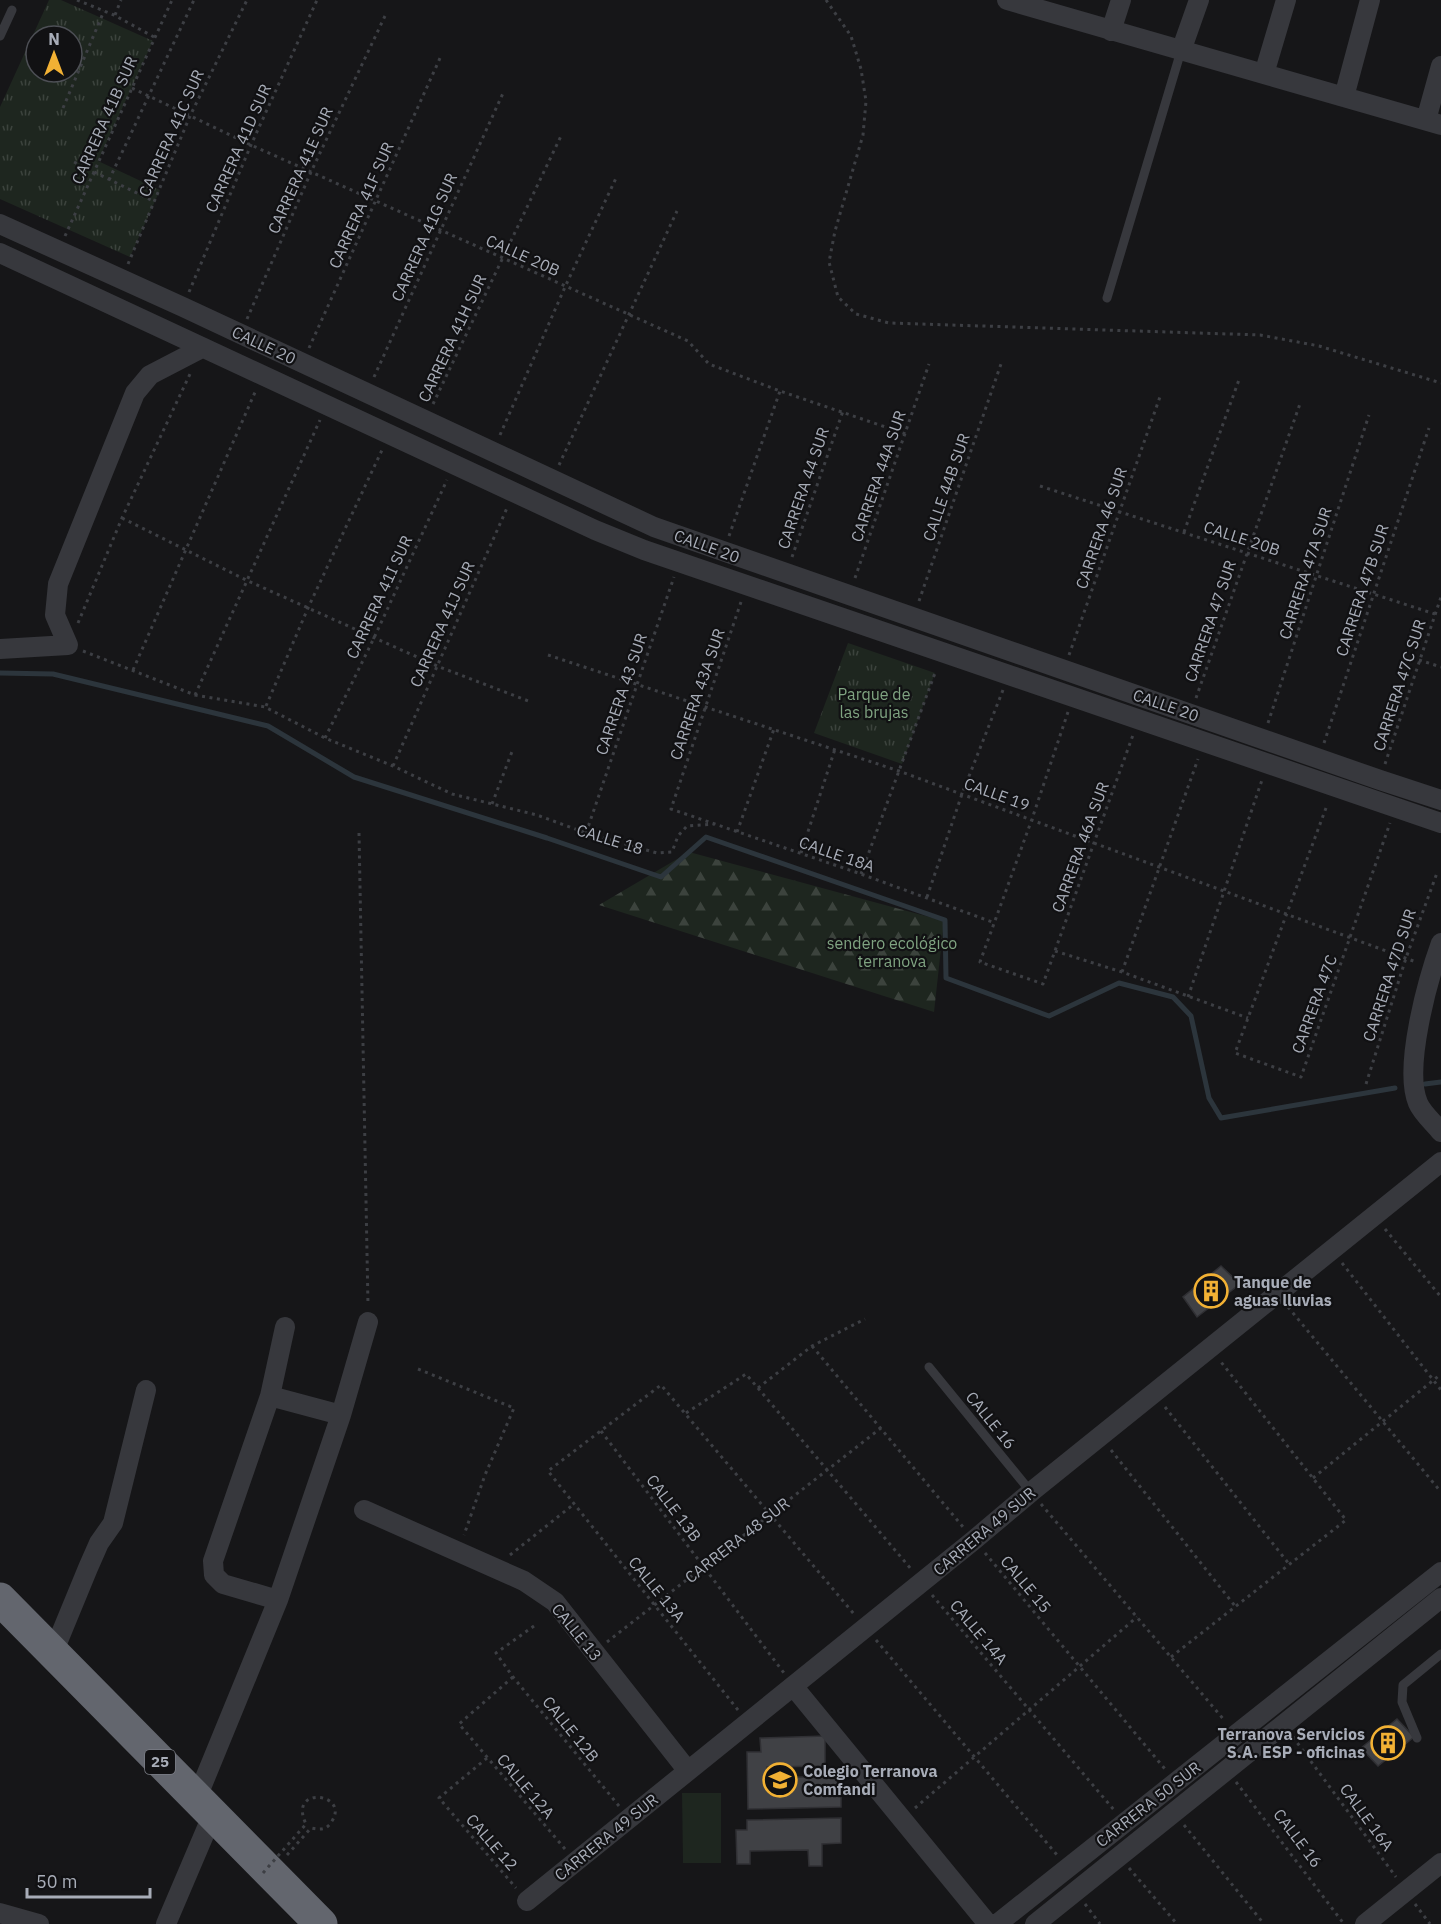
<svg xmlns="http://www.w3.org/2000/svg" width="1441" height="1924" font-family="'IBM Plex Sans',sans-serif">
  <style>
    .grass { fill: #1e261f }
    .forest { fill: url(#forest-firs) }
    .park { fill: url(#park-tufts); fill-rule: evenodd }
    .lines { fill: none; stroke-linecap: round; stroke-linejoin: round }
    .stream { stroke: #2c353c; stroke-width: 5 }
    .building { fill: #404145; stroke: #303034; stroke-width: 1.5 }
    .path { stroke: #3d3f44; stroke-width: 3; stroke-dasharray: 3 4.5; stroke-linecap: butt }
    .lane { stroke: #37383d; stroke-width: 9 }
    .street { stroke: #37383d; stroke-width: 20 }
    .highway { stroke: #63666e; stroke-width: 33 }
    .path-bridge { stroke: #3d3f44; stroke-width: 3; stroke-dasharray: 3 4.5; stroke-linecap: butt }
    .labels { text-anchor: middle; stroke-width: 4.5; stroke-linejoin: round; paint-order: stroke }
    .shield { fill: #111113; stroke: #7b7e86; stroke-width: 1.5 }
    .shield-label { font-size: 15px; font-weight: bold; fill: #a8adb8 }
    .street-label { font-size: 16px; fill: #a8adb8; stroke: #111113 }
    .park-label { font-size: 16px; fill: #7fa381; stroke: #111113 }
    .poi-label { font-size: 16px; font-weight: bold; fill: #a8adb8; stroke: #111113; text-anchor: start }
  </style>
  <defs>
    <pattern id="forest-firs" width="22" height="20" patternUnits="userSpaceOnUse" patternTransform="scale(1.5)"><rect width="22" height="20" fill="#1e261f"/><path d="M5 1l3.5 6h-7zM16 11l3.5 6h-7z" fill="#3c433d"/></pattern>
    <pattern id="park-tufts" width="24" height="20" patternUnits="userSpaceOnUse" patternTransform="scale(1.5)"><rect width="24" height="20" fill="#1e261f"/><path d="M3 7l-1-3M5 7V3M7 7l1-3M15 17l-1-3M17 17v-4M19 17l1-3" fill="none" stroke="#3c433d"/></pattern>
  </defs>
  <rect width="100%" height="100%" fill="#161618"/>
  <!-- grass -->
  <path class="grass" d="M682 1793H721V1863H683Z"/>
  <!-- forest -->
  <path class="forest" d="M689 852 944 921 934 1012 599 905Z"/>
  <!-- park -->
  <path class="park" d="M49 0H61L153 41 98 161 160 190 130 257 0 199V107ZM36 36H72V72H36Z
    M848 643 935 673 902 764 814 733Z"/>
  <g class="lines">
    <!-- stream -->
    <path class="stream" d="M0 673 53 674 268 726 354 777 547 838 661 877 706 837 945 920 946 978 1049 1016 1119 983 1173 997 1191 1016 1209 1098 1221 1118 1395 1088
      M1425 1084 1441 1082"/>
  </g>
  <!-- building -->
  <path class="building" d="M1221 1266 1240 1284 1197 1317 1183 1297Z
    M1397 1719 1414 1737 1378 1766 1361 1748Z
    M825 1736V1766L767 1767V1778L841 1776V1807L748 1809 747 1752H761L760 1738Z
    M841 1818V1843L822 1844V1866H809L808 1850 750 1851V1864H737L736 1830H747V1820Z"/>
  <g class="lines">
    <!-- path -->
    <path class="path" d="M77 0 114 15 154 37
      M826 0 851 36 861 69 866 101 863 135 835 231 829 262 838 297 856 314 889 323 1260 335 1319 346 1441 383
      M115 15 121 0
      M132 88 251 145 688 341 709 364 780 391 906 434
      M63 108 104 11
      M74 162 153 201
      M109 180 194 0
      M65 236 172 0
      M128 264 190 116 247 0
      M189 292 251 145 317 0
      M247 319 311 172 385 16
      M309 348 441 56
      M374 377 504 91
      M433 404 561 136
      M500 435 565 287 617 176
      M559 465 677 211
      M1040 486 1435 614
      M122 518 246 580 437 666 531 702
      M1184 532 1240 377
      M729 536 780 391
      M792 557 843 411
      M855 578 929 364
      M919 601 1001 364
      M741 602 671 809 861 874 995 923
      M78 623 122 518 190 374
      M83 651 195 695 265 707 325 738 393 766 452 794 537 815 586 833 657 853 672 852 678 836 687 826 715 824
      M548 655 899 771 1416 962
      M1069 655 1161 394
      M1419 660 1441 667
      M133 670 256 390
      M195 695 320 420
      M1196 698 1301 401
      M266 706 308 608 382 450
      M1068 712 1032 819 980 962 1043 984 1133 735
      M1268 723 1369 415
      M325 738 374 638 447 480
      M1324 743 1429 428
      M1385 764 1441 597
      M393 766 507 508
      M492 804 513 749
      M1326 808 1235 1053 1301 1077 1390 823
      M737 832 774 729
      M359 833 368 1305
      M586 833 674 577
      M801 853 835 749
      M861 874 935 673
      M927 897 962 794 1003 690
      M1055 951 1122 972 1248 1018
      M1122 972 1198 759
      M1188 997 1262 780
      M1366 1084 1406 958 1437 873
      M1385 1229 1441 1297
      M1342 1263 1441 1390
      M1288 1307 1441 1492
      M812 1346 963 1527
      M418 1369 514 1408 485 1475 464 1535
      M758 1388 812 1346 865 1319
      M1165 1407 1289 1564
      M686 1413 746 1374 911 1569
      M601 1431 784 1673
      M1111 1450 1235 1606
      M1313 1478 1441 1374
      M1041 1504 1225 1721
      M985 1553 1165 1769
      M510 1555 574 1504
      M932 1595 1114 1810
      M534 1626 496 1653 513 1677 619 1806
      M876 1640 1057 1855
      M607 1642 881 1428
      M1171 1657 1346 1520 1221 1362
      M513 1677 459 1724 565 1849
      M738 1710 548 1471 661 1385 854 1614
      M1293 1737 1396 1877
      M487 1758 439 1798 516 1888
      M1236 1782 1344 1924
      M915 1808 1137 1617
      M1184 1825 1264 1924
      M287 1855 311 1828C320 1830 327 1830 332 1821 350 1793 287 1785 306 1824
      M1129 1868 1177 1924
      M1085 1904 1100 1924
      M1415 1904 1430 1924"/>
    <!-- lane -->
    <path class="lane" d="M0 36 12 10
      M1107 298 1181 51
      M929 1367 1031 1492
      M1417 1738 1402 1702 1403 1685 1441 1654"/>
    <!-- street -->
    <path class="street" d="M1007 0 1441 125
      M1111 31 1121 0
      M1181 51 1199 0
      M1264 74 1286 0
      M1344 97 1370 0
      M1426 120 1441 66
      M0 224 183 307 654 527 1380 780 1441 800
      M0 253 595 530 644 550 1441 823
      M0 649 68 645 55 615 58 584 135 393 150 375 202 348
      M1441 943C1428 979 1403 1068 1418 1103 1422 1113 1434 1123 1441 1132
      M270 1396 341 1415
      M364 1510 524 1581 555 1602 688 1771
      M278 1600 223 1584 214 1575 213 1561 270 1396 285 1327
      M53 1653 88 1568 99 1543 113 1523 146 1390
      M793 1686 988 1924
      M196 1800 278 1600 341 1415 368 1322
      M527 1901 974 1540 1031 1492 1441 1162
      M0 1913 39 1924
      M166 1924 212 1816
      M997 1924 1441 1572
      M1035 1924 1441 1598
      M1365 1924 1441 1863"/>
    <!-- highway -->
    <path class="highway" d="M0 1599 321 1924"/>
    <!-- path-bridge -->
    <path class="path-bridge" d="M263 1873 306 1824"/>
  </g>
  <!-- icons -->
  <defs>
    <symbol id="building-ring" viewBox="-11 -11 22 22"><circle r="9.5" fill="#111113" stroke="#f2b134" stroke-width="1.5"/><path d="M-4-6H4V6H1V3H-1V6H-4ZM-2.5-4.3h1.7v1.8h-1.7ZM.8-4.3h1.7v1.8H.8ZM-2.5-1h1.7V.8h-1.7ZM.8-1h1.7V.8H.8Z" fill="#f2b134"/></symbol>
    <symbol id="school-ring" viewBox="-11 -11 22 22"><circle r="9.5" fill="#111113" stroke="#f2b134" stroke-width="1.5"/><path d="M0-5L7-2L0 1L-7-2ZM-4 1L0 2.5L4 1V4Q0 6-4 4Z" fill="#f2b134"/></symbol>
  </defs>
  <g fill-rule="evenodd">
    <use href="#building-ring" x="1192" y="1272" width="38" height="38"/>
    <use href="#building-ring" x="1369" y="1724" width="38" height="38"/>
    <use href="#school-ring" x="761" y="1761" width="38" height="38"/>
  </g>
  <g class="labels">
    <!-- shield labels -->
    <rect class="shield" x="145" y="1750" width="30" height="24" rx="4.5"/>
    <g class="shield-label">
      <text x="160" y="1767">25</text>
    </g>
    <!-- street labels -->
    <g class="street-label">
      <text transform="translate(104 120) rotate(-66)" y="6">CARRERA 41B SUR</text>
      <text transform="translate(171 133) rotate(-66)" y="6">CARRERA 41C SUR</text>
      <text transform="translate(238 148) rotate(-66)" y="6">CARRERA 41D SUR</text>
      <text transform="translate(300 170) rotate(-66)" y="6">CARRERA 41E SUR</text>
      <text transform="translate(361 205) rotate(-66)" y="6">CARRERA 41F SUR</text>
      <text transform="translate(424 237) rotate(-66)" y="6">CARRERA 41G SUR</text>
      <text transform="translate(523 255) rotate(24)" y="6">CALLE 20B</text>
      <text transform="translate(452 338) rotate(-65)" y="6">CARRERA 41H SUR</text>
      <text transform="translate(264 345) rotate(25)" y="6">CALLE 20</text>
      <text transform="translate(878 476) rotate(-71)" y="6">CARRERA 44A SUR</text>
      <text transform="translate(946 487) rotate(-71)" y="6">CALLE 44B SUR</text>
      <text transform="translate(803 488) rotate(-71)" y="6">CARRERA 44 SUR</text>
      <text transform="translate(1101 528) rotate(-71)" y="6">CARRERA 46 SUR</text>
      <text transform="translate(1242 538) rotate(18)" y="6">CALLE 20B</text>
      <text transform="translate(707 546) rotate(20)" y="6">CALLE 20</text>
      <text transform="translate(1305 573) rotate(-72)" y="6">CARRERA 47A SUR</text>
      <text transform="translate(1362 590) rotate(-72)" y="6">CARRERA 47B SUR</text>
      <text transform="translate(379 597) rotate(-65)" y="6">CARRERA 41I SUR</text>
      <text transform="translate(1210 621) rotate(-71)" y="6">CARRERA 47 SUR</text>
      <text transform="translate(442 624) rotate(-66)" y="6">CARRERA 41J SUR</text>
      <text transform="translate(1399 685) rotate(-72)" y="6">CARRERA 47C SUR</text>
      <text transform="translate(621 694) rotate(-71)" y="6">CARRERA 43 SUR</text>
      <text transform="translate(697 694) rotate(-71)" y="6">CARRERA 43A SUR</text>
      <text transform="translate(1166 705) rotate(19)" y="6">CALLE 20</text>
      <text transform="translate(997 794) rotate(20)" y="6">CALLE 19</text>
      <text transform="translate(610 839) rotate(17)" y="6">CALLE 18</text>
      <text transform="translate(1080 847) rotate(-70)" y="6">CARRERA 46A SUR</text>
      <text transform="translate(837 854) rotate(19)" y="6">CALLE 18A</text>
      <text transform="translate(1389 975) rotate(-72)" y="6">CARRERA 47D SUR</text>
      <text transform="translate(1314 1004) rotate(-70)" y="6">CARRERA 47C</text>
      <text transform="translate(991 1420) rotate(51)" y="6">CALLE 16</text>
      <text transform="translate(674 1508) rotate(53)" y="6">CALLE 13B</text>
      <text transform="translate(984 1531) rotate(-40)" y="6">CARRERA 49 SUR</text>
      <text transform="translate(737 1540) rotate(-38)" y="6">CARRERA 48 SUR</text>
      <text transform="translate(1026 1584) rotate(50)" y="6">CALLE 15</text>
      <text transform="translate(657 1589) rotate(51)" y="6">CALLE 13A</text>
      <text transform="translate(577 1632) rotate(51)" y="6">CALLE 13</text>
      <text transform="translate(979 1632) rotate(50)" y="6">CALLE 14A</text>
      <text transform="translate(571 1729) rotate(51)" y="6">CALLE 12B</text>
      <text transform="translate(526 1786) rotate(50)" y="6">CALLE 12A</text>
      <text transform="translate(1148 1804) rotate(-38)" y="6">CARRERA 50 SUR</text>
      <text transform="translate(1367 1817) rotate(54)" y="6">CALLE 16A</text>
      <text transform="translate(606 1837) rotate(-39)" y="6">CARRERA 49 SUR</text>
      <text transform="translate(1298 1838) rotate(53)" y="6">CALLE 16</text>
      <text transform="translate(492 1842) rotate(49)" y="6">CALLE 12</text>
    </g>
    <!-- park labels -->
    <g class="park-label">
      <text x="874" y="700">Parque de<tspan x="874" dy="18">las brujas</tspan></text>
      <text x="892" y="949">sendero ecológico<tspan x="892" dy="18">terranova</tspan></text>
    </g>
    <!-- poi labels -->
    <g class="poi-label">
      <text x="1234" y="1288">Tanque de<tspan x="1234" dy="18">aguas lluvias</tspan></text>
      <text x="1365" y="1740" text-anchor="end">Terranova Servicios<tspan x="1365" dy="18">S.A. ESP - oficinas</tspan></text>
      <text x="803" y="1777">Colegio Terranova<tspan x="803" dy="18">Comfandi</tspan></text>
    </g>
  </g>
  <!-- north arrow -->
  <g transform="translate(54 54)"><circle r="28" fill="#111113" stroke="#4d4f55" stroke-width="1.5"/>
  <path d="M0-4.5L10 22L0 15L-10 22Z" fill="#f2b134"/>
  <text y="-9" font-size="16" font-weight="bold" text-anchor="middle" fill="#a8adb8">N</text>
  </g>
  <!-- scale -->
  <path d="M27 1888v9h123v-9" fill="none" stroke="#a8adb8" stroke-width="3"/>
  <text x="36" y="1888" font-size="18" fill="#a8adb8" stroke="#111113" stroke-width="4.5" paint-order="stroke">50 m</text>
</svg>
